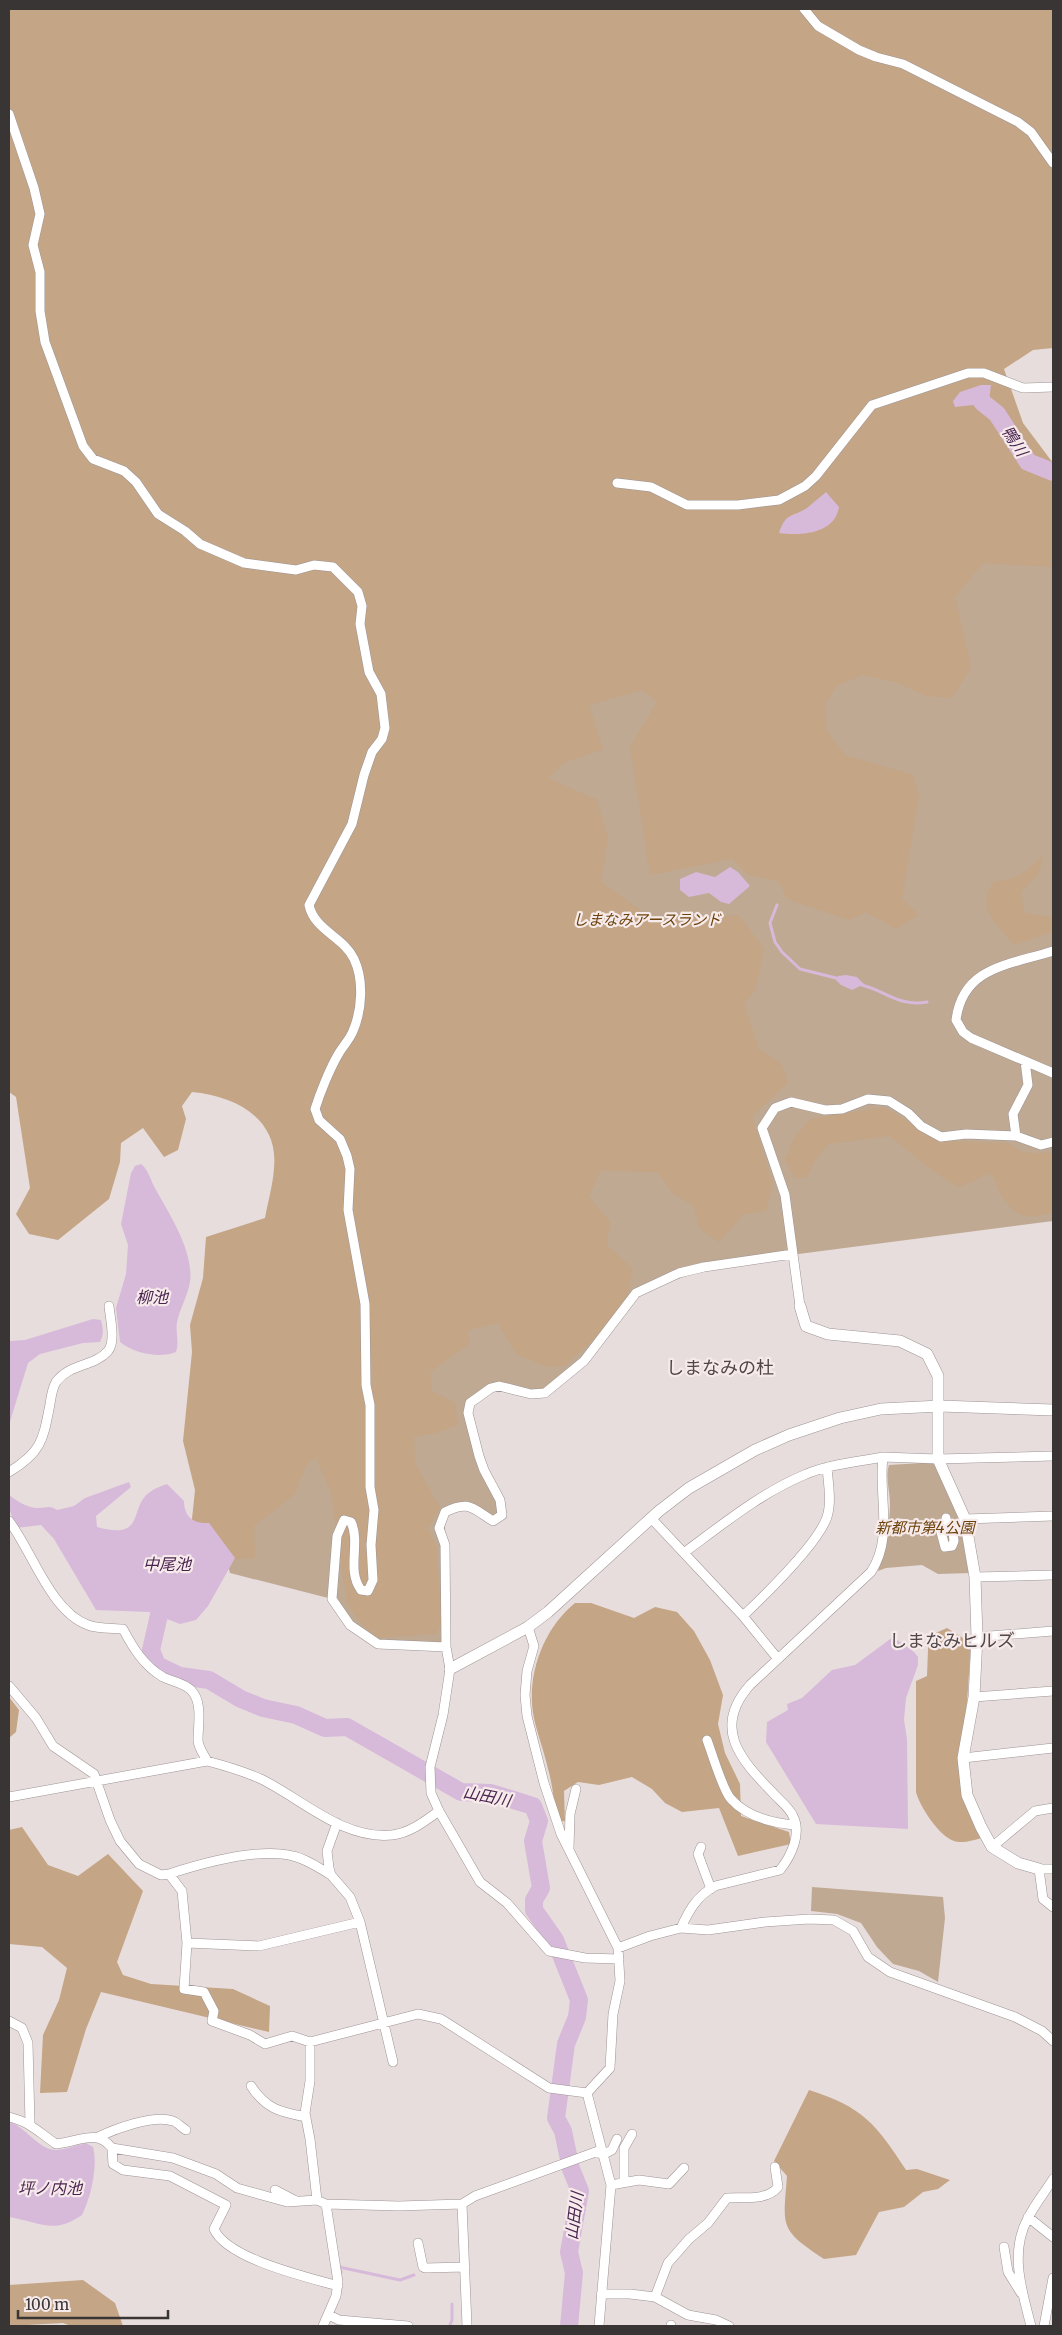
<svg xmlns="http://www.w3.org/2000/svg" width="1062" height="2335" font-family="Merriweather,'Noto Sans JP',serif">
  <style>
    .green { fill: #bfa992 }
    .forest { fill: #c4a585 }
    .water { fill: #d7b9da }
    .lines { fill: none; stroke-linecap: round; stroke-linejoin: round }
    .stream { stroke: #d7b9da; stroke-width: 3 }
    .river { stroke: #d7b9da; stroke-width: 18 }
    .street-casing { stroke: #9e9494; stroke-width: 10 }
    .secondary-casing { stroke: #9e9494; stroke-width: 12 }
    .street { stroke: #fff; stroke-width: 9 }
    .secondary { stroke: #fff; stroke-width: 11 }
    .labels { text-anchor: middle; stroke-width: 4.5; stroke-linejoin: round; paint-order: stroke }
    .park-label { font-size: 15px; font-style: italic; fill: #6c420a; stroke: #f6eaeb }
    .water-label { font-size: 16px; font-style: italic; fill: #4a244f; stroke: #f6eaeb }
    .quarter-label { font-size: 18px; fill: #504748; stroke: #f6eaeb }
  </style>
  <rect width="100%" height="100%" fill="#e8dddd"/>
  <!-- green -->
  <path class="green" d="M1053 490V1221L722 1264 636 1293 576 1368 545 1393 499 1386 470 1403 473 1435 502 1515 494 1521 473 1507 445 1512 446 1647 378 1644 350 1625 332 1599 230 1573 192 1418 269 1219 392 641Z
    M938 1462 961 1519 971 1573 938 1574 922 1565 886 1568 878 1571C884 1549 890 1527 890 1504 890 1491 885 1477 889 1465Z
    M812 1887 943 1897 945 1918 938 1982 919 1971 893 1964 877 1947 861 1923 837 1914 811 1911Z"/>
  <!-- forest -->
  <path class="forest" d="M9 9H1053V348L1033 350 1004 369 1023 423 1053 463V567L983 563 955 597 971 667 952 698 926 696 896 682 862 675 836 686 825 705 827 731 845 755 913 775 919 796 902 898 918 915 896 929 866 912 849 920 787 899 778 881 748 875 732 859 650 875 630 747 657 702 642 690 589 705 603 749 564 763 548 778 597 800 608 837 601 882 657 922 695 917 739 915 764 949 755 991 744 1003 759 1049 781 1063 788 1083 752 1116 773 1184 766 1211 744 1214 719 1242 700 1229 693 1206 672 1193 658 1172 600 1171 589 1197 610 1222 607 1245 632 1268 627 1302 606 1329 564 1366 547 1367 516 1354 498 1323 468 1330 469 1344 430 1372 432 1391 456 1403 457 1425 436 1433 414 1437 415 1463 440 1508 428 1529 437 1547 441 1623 436 1634 376 1638 358 1620 347 1603 331 1494 316 1457 307 1464 294 1495 254 1526 255 1558 220 1560 190 1538 195 1490 183 1441 192 1352 190 1325 203 1278 206 1237 265 1218C268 1201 273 1185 274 1168 279 1118 235 1096 192 1092L182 1106 186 1119 178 1150 164 1157 143 1128 121 1143 120 1162 109 1199 58 1240 29 1234 16 1214 30 1188 16 1097 9 1092Z
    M1043 857 1039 873 1021 892 1024 912 1038 916 1053 917V932L1014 945C998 924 973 906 995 881 1008 881 1021 877 1030 867 1035 863 1037 859 1043 857Z
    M884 1107 940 1141 1009 1143C1022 1155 1036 1154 1053 1152V1212C1015 1226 1005 1205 991 1173L959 1187C933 1174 912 1153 889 1136L828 1144 816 1159 807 1177 795 1178 785 1160 795 1137 810 1119Z
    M575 1603H591L634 1618 655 1607 677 1612 694 1631 710 1660 723 1695 718 1724 725 1753 740 1784 741 1816 789 1832 791 1844 738 1856 719 1808 682 1812 665 1803 652 1789 632 1777 599 1785 578 1782 564 1791 565 1821 558 1822C554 1804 553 1786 548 1769 544 1750 536 1731 533 1713 527 1673 544 1628 575 1603Z
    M947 1628 971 1643 967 1703 959 1756 982 1838C974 1840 962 1844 954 1841 939 1836 920 1807 916 1792V1681L927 1676 928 1649 931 1635Z
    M9 1697 19 1710 16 1732 9 1738Z
    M22 1827 48 1865 78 1876 108 1854 143 1891 117 1962 123 1975 151 1984 233 1989 270 2006 269 2032 101 1992 86 2029 67 2092 40 2093 43 2035 59 2000 67 1968 42 1947 9 1944V1830Z
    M809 2090C863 2107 876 2124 906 2170L917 2169 950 2180 938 2189 923 2192 904 2207 879 2212 856 2255 824 2259C779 2229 783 2228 787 2176L774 2161Z
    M83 2280 115 2303 123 2326H71L63 2323 9 2326V2285Z"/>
  <!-- water -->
  <path class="water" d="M981 385H991L989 401 982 407 973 405 955 407 953 401 960 392Z
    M826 492 839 507C835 534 801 536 779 533 786 512 791 518 807 508 813 503 820 497 826 492Z
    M730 867 738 872 750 886 729 904 721 902 709 893 689 897 680 890V879L696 872 715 877Z
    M846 975 857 977 864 984 852 990 841 985 835 979 838 976Z
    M141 1164C149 1170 151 1182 156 1190 170 1215 194 1252 190 1282 188 1294 181 1307 178 1318 174 1330 180 1340 176 1352 160 1359 133 1353 120 1342L116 1308 126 1274 128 1245 121 1224 131 1173 135 1166Z
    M93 1319 101 1320C103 1328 104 1334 100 1342L83 1343 40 1354 28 1363 9 1425V1341L25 1340Z
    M129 1482 131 1487 96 1516 97 1527C147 1541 128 1507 150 1492 155 1488 162 1486 167 1484L184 1501C184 1517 194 1524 209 1523L235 1558 208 1606 196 1620 180 1624 149 1612 96 1610 54 1539 41 1525 16 1528 9 1508V1495C17 1501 27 1508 38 1508 47 1508 49 1505 57 1510L74 1506 85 1498Z
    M893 1637 914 1652 918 1657V1665L906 1698 904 1720 907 1739 908 1829 816 1824 766 1742 767 1722 788 1710 787 1704 802 1698 832 1670 855 1665Z
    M9 2122C26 2127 38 2149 55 2150 65 2150 77 2145 86 2143L93 2147C98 2166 91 2197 82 2215 53 2235 40 2222 9 2217Z"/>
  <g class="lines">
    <!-- stream -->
    <path class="stream" d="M777 905 770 923 775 942 782 952 800 969 840 979
      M858 984C886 990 897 1007 927 1002
      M341 2272 339 2267 400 2280 414 2275
      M450 2325 452 2320V2304"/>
    <!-- river -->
    <path class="river" d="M982 402 997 414 1028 462 1053 472
      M159 1615 151 1650 157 1665 180 1676 209 1680 241 1699 263 1708 296 1715 325 1728 347 1727 461 1792 491 1793 533 1806 539 1821 533 1841 541 1888 534 1900V1910L555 1940 579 2000 577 2017 566 2044 556 2118 563 2131 571 2169 580 2191 569 2252 574 2273 569 2326"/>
    <defs>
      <path id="street" d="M804 9 818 26 859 50 876 57 903 64 1018 122 1031 132 1053 163
        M9 114 34 188 40 214 33 245 40 272V311L45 342 83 446 93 459 124 471 136 482 158 514 185 531 200 544 244 563 296 570 314 565 333 567 358 592 362 606 360 624 369 672 381 694 385 728 382 739 372 752 364 775 352 824 309 905C314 930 344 937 354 959 364 980 362 1010 353 1031 350 1039 343 1046 339 1053 330 1068 320 1093 315 1109L319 1120 340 1139 347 1156 350 1169 348 1210 365 1304 366 1385 370 1405V1487L374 1510 371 1545 373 1580 368 1591 361 1590C346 1570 361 1543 351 1522L344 1520 337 1536 332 1599 350 1625 378 1644 446 1647
        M617 483 651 487 687 505H738L779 500 805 486 816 476 872 405 968 373H984L1023 388 1053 387
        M1053 951C1010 965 963 966 956 1020L963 1032 971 1038 1053 1073
        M1016 1136 1013 1114 1028 1085 1025 1061
        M800 1306 785 1195 762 1128 775 1108 791 1102 825 1110 842 1109 868 1099 889 1101 908 1113 921 1126 941 1137 966 1134 1016 1136 1041 1145 1053 1142
        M9 1472C42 1452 43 1440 50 1404 51 1397 52 1389 56 1382 70 1363 94 1367 108 1351 116 1341 110 1318 109 1306
        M651 1518 743 1616 778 1659
        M965 1519 1053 1516
        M9 1521C32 1551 51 1612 88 1625 98 1629 112 1628 123 1629 133 1648 144 1666 163 1677 171 1681 184 1683 191 1690 203 1702 198 1725 198 1740 198 1747 204 1755 207 1761
        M939 1524 945 1547 952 1546 954 1541 953 1531 948 1530 946 1518
        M685 1552C723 1524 761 1493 804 1475 829 1464 857 1462 883 1457
        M975 1577 1053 1575
        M743 1616C765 1595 818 1544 827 1517 832 1502 828 1482 827 1467
        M528 1627 534 1646 527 1671 525 1695 527 1716 544 1783 561 1834 618 1948 620 1981 613 2014 610 2068 587 2093 611 2185 599 2326
        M977 1637 1053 1631
        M9 1686 36 1718 53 1746 94 1774 110 1820 120 1841 139 1864 161 1875 169 1874C203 1863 258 1847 293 1856 307 1859 319 1868 331 1875
        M974 1697 1053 1691
        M707 1740C712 1753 723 1791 731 1799 747 1817 772 1823 795 1825
        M963 1758 1053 1748
        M9 1797 207 1761C226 1766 243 1771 261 1779 302 1799 343 1840 392 1835 410 1833 425 1821 439 1811
        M337 1823 327 1851 329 1868 331 1875 350 1897 360 1922 393 2062
        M701 1847 698 1854 711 1889
        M992 1847 1035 1811 1053 1808
        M569 1848 570 1814 576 1789
        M1053 1869H1039L1043 1899 1053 1907
        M169 1874 182 1891 187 1943 259 1946 360 1922
        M681 1928C689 1910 697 1896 715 1886L780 1870C791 1856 802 1834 793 1816 789 1807 779 1800 773 1793 740 1759 712 1728 750 1685L871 1572C894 1537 878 1496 883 1457L938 1459 1053 1456
        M187 1943 184 1989 204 1992 214 2011 212 2021 250 2035 265 2044 292 2036 310 2042V2081L305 2113 310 2139 317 2200
        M618 1948 650 1936 681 1928 708 1930 765 1922 809 1919 834 1920 853 1931 868 1957 890 1972 1015 2017 1042 2031 1053 2041
        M619 1959 585 1958 549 1951 507 1903 480 1882 439 1811 431 1793 430 1767 443 1715 450 1669 446 1647 445 1545 439 1528 445 1512C469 1500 472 1508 493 1521L502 1515 500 1500 484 1470 479 1456 468 1413 470 1403 491 1388 499 1386 531 1394 545 1393 584 1361 636 1293 679 1273 704 1267 793 1254
        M9 2021 22 2028 28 2043 30 2124
        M310 2042 418 2014 441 2019 549 2088 587 2093
        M251 2086C266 2109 280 2112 306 2117
        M9 2117C32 2123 37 2131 56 2144 79 2142 96 2128 112 2148L173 2158 216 2174 237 2188 287 2202 317 2200 326 2204 399 2206 462 2204 475 2196 601 2150
        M98 2137C115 2129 154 2114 173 2121 177 2122 182 2128 186 2130
        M112 2148 113 2164 123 2170 170 2176 226 2205 214 2229C227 2259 307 2277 338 2286
        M602 2155 612 2150 617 2139
        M624 2182V2148L632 2134
        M611 2185 639 2180 669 2184 684 2168
        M275 2190 296 2201
        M462 2204 467 2326
        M1028 2217 1053 2237
        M418 2243 423 2267 425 2268 465 2267
        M1004 2247 1008 2272 1021 2293
        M601 2294H630L655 2297 688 2315 716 2320 729 2326
        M655 2297 668 2263 689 2239 708 2223 727 2198C744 2197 767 2201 778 2187L775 2167
        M329 2315 339 2320 408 2326
        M323 2326 336 2296 338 2282 326 2204
        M671 2326V2325
        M1031 2326C1022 2291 1009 2252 1028 2218 1035 2204 1045 2192 1053 2179
        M1044 2326 1053 2278"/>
      <path id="secondary" d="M800 1306 806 1326 828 1334 900 1341 927 1354 938 1376V1459L965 1519 975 1577 977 1637 974 1697 963 1758 967 1795 981 1827 992 1847 1018 1863 1039 1869
        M450 1669 528 1627 548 1612 659 1511 689 1488 755 1450 789 1435 840 1418 881 1409 940 1406 1053 1410"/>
    </defs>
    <!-- street casing -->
    <use href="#street" class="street-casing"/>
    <!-- secondary casing -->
    <use href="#secondary" class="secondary-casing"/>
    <!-- street -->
    <use href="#street" class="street"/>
    <!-- secondary -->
    <use href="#secondary" class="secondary"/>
  </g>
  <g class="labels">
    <!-- park labels -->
    <g class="park-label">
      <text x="647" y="925">しまなみアースランド</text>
      <text x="925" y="1533">新都市第4公園</text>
    </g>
    <!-- water labels -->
    <g class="water-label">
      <text transform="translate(1015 441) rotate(57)" y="6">鴨川</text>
      <text x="152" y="1303">柳池</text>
      <text x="167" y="1570">中尾池</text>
      <text transform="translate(487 1796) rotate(11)" y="6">山田川</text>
      <text x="50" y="2194">坪ノ内池</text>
      <text transform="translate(574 2216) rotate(-83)" y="6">山田川</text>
    </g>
    <!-- quarter labels -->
    <g class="quarter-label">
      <text x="720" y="1374">しまなみの杜</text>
      <text x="952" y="1647">しまなみヒルズ</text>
    </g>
  </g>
  <!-- border -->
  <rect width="1062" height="2335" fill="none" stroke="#3a3535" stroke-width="20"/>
  <!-- scale -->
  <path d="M18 2310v8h150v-8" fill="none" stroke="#3a3535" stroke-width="2.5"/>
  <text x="25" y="2310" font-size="15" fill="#3a3535" stroke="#f6eaeb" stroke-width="4" paint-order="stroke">100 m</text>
</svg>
